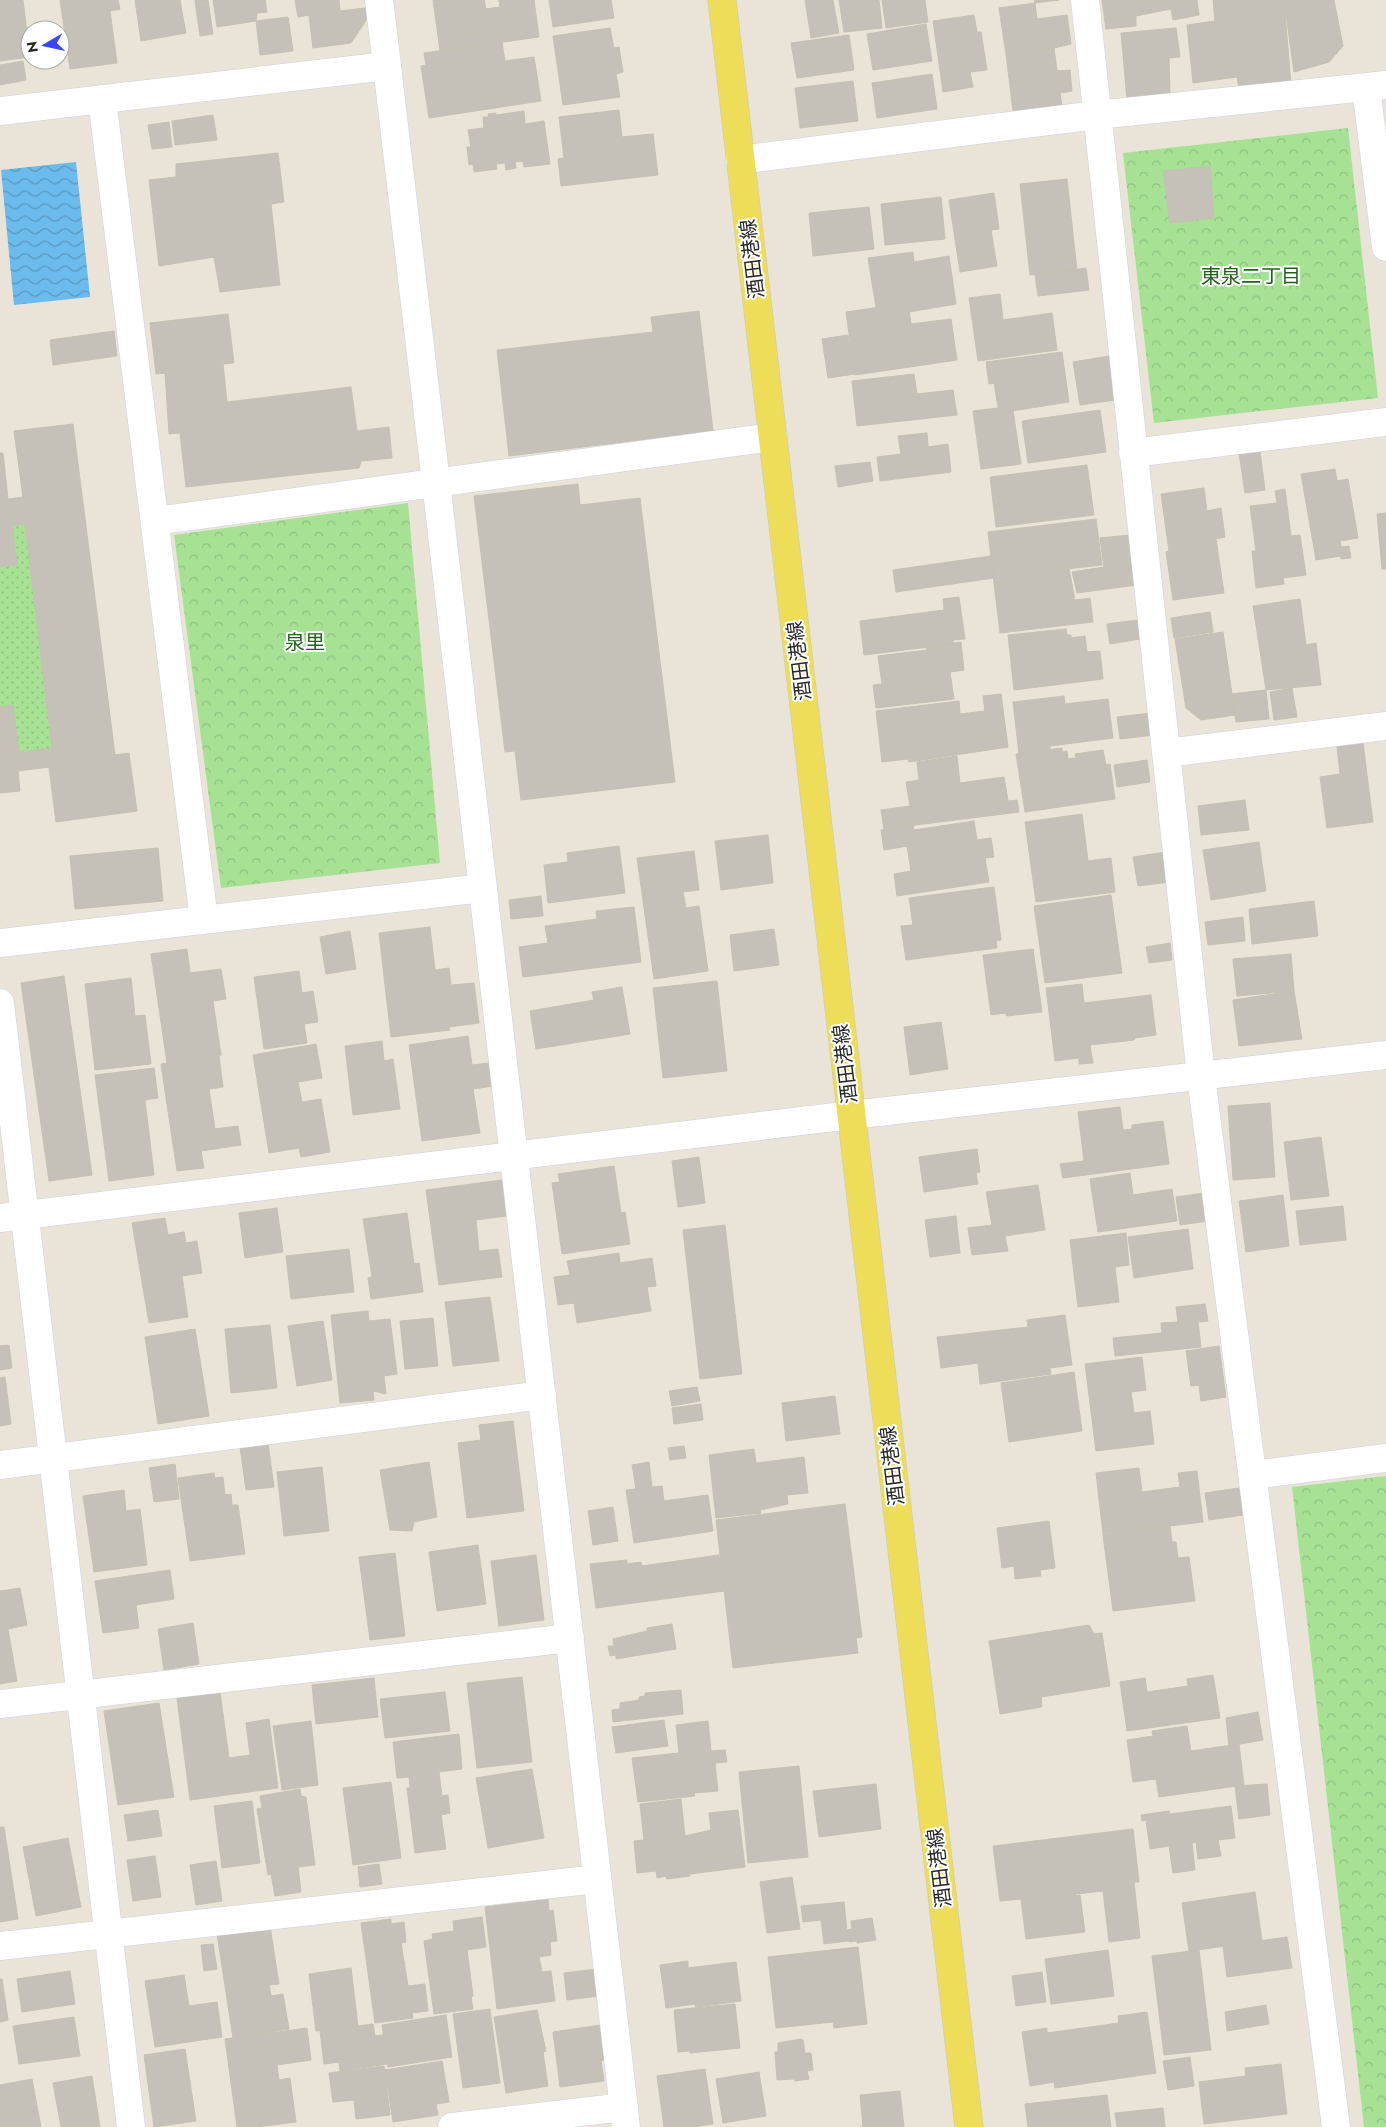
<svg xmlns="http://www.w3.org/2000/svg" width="1386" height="2127" font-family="Jost,'Noto Sans JP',sans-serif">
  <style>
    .park { fill: url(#park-crowns) }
    .garden { fill: url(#garden-dots) }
    .water { fill: url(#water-waves) }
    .building { fill: #c5c1b8; stroke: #c5c0b2 }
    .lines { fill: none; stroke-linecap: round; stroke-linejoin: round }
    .minor-casing { stroke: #cecfe0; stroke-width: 29 }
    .tertiary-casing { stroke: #cecfe0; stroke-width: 29 }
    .primary-casing { stroke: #c7c7c7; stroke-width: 29 }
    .minor { stroke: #fff; stroke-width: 28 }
    .tertiary { stroke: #fff; stroke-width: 28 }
    .primary { stroke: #eedd59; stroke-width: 28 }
    .labels { text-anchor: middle; stroke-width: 4; stroke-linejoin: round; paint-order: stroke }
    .street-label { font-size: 20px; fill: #272727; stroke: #fff }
    .park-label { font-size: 20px; fill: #206219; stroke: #fff }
  </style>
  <defs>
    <pattern id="park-crowns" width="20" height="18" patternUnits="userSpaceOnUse" patternTransform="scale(1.25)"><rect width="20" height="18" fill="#a6e194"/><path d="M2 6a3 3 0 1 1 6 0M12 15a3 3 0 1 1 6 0" fill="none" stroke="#8fc180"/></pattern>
    <pattern id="garden-dots" width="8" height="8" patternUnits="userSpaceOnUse" patternTransform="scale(1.25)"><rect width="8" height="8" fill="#a6e194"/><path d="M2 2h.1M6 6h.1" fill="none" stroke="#8fc180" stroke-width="1.8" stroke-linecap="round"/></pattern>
    <pattern id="water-waves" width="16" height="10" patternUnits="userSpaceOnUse" patternTransform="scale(1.25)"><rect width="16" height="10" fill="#6bbbec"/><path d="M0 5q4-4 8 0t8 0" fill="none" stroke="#5898bf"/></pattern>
  </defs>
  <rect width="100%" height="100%" fill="#eae4d8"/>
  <!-- park -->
  <path class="park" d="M1348 128 1378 398 1154 423 1123 153Z
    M408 503 440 863 221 888 174 535Z
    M1386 1476V2127H1364L1292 1487Z"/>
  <!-- garden -->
  <path class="garden" d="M25 524 52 748 19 752 13 705 0 707V567L17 565 12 526Z"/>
  <!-- water -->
  <path class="water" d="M76 162 90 297 14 305 1 170Z"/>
  <!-- building -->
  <path class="building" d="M0 0H23L30 57 0 61Z
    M60 0H118L120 9 110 11 117 63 70 69Z
    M135 0H180L186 33 141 41Z
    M195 0H208L209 7 196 8Z
    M213 0H265L267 12 257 13 256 21 217 27Z
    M295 0H339L340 11 365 8 367 19 351 43 313 48 309 15 298 17Z
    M433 0H484L486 9 500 7 499 0H534L539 37 440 51Z
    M549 0H611L614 18 553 27Z
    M805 0H833L839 33 811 38Z
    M839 0H879L882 28 844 32Z
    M882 0H925L928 22 886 28Z
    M1034 0H1059L1035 3Z
    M1102 0H1197L1199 15 1173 20 1171 9 1136 16V26L1106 29Z
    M1213 0H1284L1291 85 1239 89 1237 77 1193 83 1187 25 1215 21Z
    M1284 0H1334L1343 46 1329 62 1294 72Z
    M1035 3 1037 19 1067 15 1071 44 1054 48 1006 54 999 8Z
    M209 7 213 34 200 36 196 8Z
    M974 15 977 32H981L987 70 970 72 973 87 943 92 933 21Z
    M288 17 293 51 260 55 256 21Z
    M926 24 932 61 873 70 867 34Z
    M610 28 614 48 619 47 623 72 616 74 620 97 563 105 553 36Z
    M1176 28 1180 57 1169 58 1170 94 1127 99 1121 33Z
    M849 35 854 70 797 78 791 43Z
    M502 42 505 61 534 57 541 101 429 118 421 66 426 65 424 53Z
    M1054 48 1057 71 1070 70 1072 91 1060 93 1063 113 1014 119 1006 54Z
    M23 61 26 80 0 85V65Z
    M932 74 937 109 877 118 872 83Z
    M853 81 858 121 800 128 795 88Z
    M619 110 622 137 653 134 658 175 561 186 558 159 564 158 559 117Z
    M524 111 525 124 544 121 550 164 524 167 523 161 515 162 516 168 506 170 505 163 496 164 497 169 474 172 473 164 469 165 467 147H471L468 130 484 128 483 117H489L488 114 496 113V115Z
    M213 115 217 140 175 145 172 121Z
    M169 122 172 147 152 149 148 125Z
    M278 153 284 202 271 204 280 285 220 292 214 257 159 266 149 180 176 177V164Z
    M1210 166 1214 218 1170 223 1163 171Z
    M1067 179 1077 270 1030 275 1020 184Z
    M994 193 999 229 991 230 997 266 960 272 949 200Z
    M941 197 945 239 885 245 881 204Z
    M869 207 874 249 813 256 809 213Z
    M913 252 914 262 949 256 956 304 909 312 908 303 876 308 868 258Z
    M1086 268 1089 290 1038 296 1035 275Z
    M1000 294 1003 320 1052 313 1057 350 978 361 969 298Z
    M908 303 911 324 951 319 957 360 855 375 846 312Z
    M699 311 713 431 509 456 497 350 653 332 651 317Z
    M228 314 234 363 223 364 227 402 351 387 357 431 389 427 392 458 361 461 359 468 186 487 180 433 169 434 165 373 156 374 150 323Z
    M114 331 117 356 53 365 50 340Z
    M848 335 855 374 828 378 822 339Z
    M1062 352 1069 402 999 413 994 383 989 384 986 362Z
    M1109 356 1115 400 1080 405 1073 362Z
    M914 374 917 394 953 390 957 415 857 426 852 381Z
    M998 408 999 413 1013 410 1021 464 981 469 973 411Z
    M1100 410 1106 452 1028 463 1022 421Z
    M73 424 115 755 129 753 137 811 56 822 49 767 18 771 20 791 0 793V707L13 705 19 752 52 748 25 524 12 526 17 565 0 567V453H3L8 499 23 497 14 431Z
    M927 433 928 447 948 444 951 472 880 481 877 457 901 454 898 436Z
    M1260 451 1265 490 1245 493 1239 453Z
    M870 462 873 481 838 487 835 466Z
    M1087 465 1094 515 996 527 990 477Z
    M1335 469 1337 481 1348 479 1358 538 1340 541 1341 547 1349 546 1351 558 1341 559 1340 556 1316 560 1301 474Z
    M578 484 580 505 640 498 675 782 521 800 515 751 505 752 474 496Z
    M1204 488 1207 511 1221 508 1225 537 1216 539 1224 593 1173 600 1166 552 1169 551 1161 494Z
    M1285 489 1291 536 1300 535 1306 575 1283 578 1284 584 1256 588 1252 551H1256L1250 506 1277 503 1275 491Z
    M1386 513V569H1382L1377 514Z
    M1096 519 1102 565 1031 573 1032 578 994 583 988 532Z
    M1130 535 1136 585 1077 593 1072 572 1104 567 1100 538Z
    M991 556 994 578 896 592 893 570Z
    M1069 569 1075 600 1090 598 1093 622 1000 633 994 583 1032 578 1031 573Z
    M959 597 965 639 953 640V644L864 655 860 621 944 610 943 599Z
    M1300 599 1306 645 1316 643 1321 685 1266 690 1253 606Z
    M1210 612 1213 632 1174 638 1171 618Z
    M1137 620 1140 639 1110 644 1107 624Z
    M1066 629 1067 635H1071V638L1085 636 1087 652 1100 651 1103 679 1014 690 1008 635Z
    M1223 632 1235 715 1201 720 1186 708 1175 639Z
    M961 642 964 670 950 672 954 699 876 708 873 685 882 684 878 656 927 650 926 647Z
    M1292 688 1297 717 1274 720 1270 692Z
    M1266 690 1269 719 1236 722 1231 694Z
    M1001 694 1008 747 909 762 908 759 882 762 876 711 959 701 960 714 985 711 983 696Z
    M1064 696 1065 704 1108 699 1113 738 1050 746V750L1019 754 1013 702Z
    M1151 713 1154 735 1120 739 1117 717Z
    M1363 743 1373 822 1327 828 1320 777 1340 774 1337 747Z
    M1062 748V752L1067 751 1068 759 1076 758 1075 754 1103 750 1106 765 1110 764 1115 799 1025 812 1016 754Z
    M957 756 960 783 1004 777 1008 801 1017 800 1019 812 884 829 881 810 910 806 906 782 919 780 917 762Z
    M1147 760 1150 782 1117 787 1114 765Z
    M1245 800 1249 830 1201 835 1198 806Z
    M1082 814 1088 861 1111 858 1115 892 1036 902 1025 822Z
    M974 821 977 840 991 838 994 857 985 858 989 882 897 896 894 874 911 871 907 846 884 850 881 830 913 824 914 830Z
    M768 835 773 883 721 890 715 841Z
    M1259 842 1266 891 1211 900 1203 850Z
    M619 846 625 893 548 903 544 865 568 862 567 853Z
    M158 848 163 901 75 909 70 856Z
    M694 851 699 890 683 892 686 908 699 906 708 971 654 979 637 858Z
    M1166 852 1170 882 1138 886 1133 857Z
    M994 887 1001 940 996 941 997 948 906 960 901 926 913 925 909 898Z
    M1111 895 1122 973 1045 983 1034 906Z
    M541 896 543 916 511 919 509 900Z
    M1314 901 1318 936 1252 944 1249 909Z
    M634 907 641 962 523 977 519 947 548 943 545 926 597 919 596 911Z
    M1243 917 1245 941 1208 945 1205 922Z
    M430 927 435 970 449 968 451 985 474 983 479 1023 449 1027 450 1030 391 1037 379 933Z
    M774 929 779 965 734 971 730 935Z
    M350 931 356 969 326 974 320 937Z
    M1170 943 1172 960 1149 963 1146 947Z
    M187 949 190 973 221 969 226 999 213 1001 221 1055 167 1063 151 954Z
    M1033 949 1042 1012 1007 1016 1005 1013 991 1015 983 955Z
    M1291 954 1294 991 1237 996 1233 959Z
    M299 971 302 993 313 991 318 1022 304 1024 307 1043 264 1049 254 977Z
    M64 976 92 1175 49 1181 21 983Z
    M131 978 135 1016 145 1015 151 1064 95 1070 85 984Z
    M717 981 727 1071 663 1078 653 988Z
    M1082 984 1084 1003 1151 995 1156 1035 1135 1038 1134 1040 1090 1045 1093 1063 1079 1064V1058L1055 1061 1046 988Z
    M622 987 630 1034 536 1049 530 1011 594 1000 592 992Z
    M1294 991 1302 1039 1239 1046 1233 1000Z
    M941 1022 948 1069 910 1075 904 1027Z
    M468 1036 472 1065 489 1063 493 1086 473 1089 480 1133 422 1141 409 1045Z
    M382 1041 384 1061 393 1059 400 1109 353 1115 345 1046Z
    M316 1044 322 1078 298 1082 302 1102 321 1099 330 1152 301 1157 299 1148 269 1153 253 1055Z
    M219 1056 223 1087 209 1089 215 1129 238 1126 241 1145 201 1151 204 1168 177 1171 161 1064Z
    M154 1068 158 1098 145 1100 154 1175 109 1181 95 1075Z
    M1270 1103 1275 1177 1233 1180 1228 1106Z
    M1120 1107 1123 1130 1132 1129V1125L1163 1121 1169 1164 1063 1178 1060 1164 1084 1161 1078 1112Z
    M1321 1137 1329 1196 1291 1200 1284 1142Z
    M977 1149 980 1172 976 1173 978 1184 924 1192 919 1157Z
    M699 1157 705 1203 678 1207 672 1161Z
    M614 1166 621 1213 625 1212 630 1244 562 1254 552 1183 560 1182 558 1174Z
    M1130 1173 1133 1195 1172 1189 1177 1221 1098 1232 1090 1179Z
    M502 1180 506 1216 476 1220 479 1251 498 1249 502 1277 439 1285 426 1190Z
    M1038 1185 1045 1230 1005 1236 1008 1251 972 1255 968 1228 992 1225 986 1192Z
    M1204 1193 1208 1221 1180 1225 1176 1197Z
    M1283 1195 1289 1246 1246 1252 1239 1201Z
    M1343 1206 1346 1240 1300 1245 1296 1211Z
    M277 1208 283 1252 245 1258 239 1213Z
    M407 1213 414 1264 419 1263 423 1292 371 1299 368 1278 372 1277 363 1219Z
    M956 1216 960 1253 930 1257 925 1220Z
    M165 1218 168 1235 184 1232 186 1243 197 1241 202 1273 182 1276 188 1317 149 1323 132 1223Z
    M725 1225 742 1374 700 1379 683 1230Z
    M1188 1229 1193 1269 1134 1278 1128 1237Z
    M1126 1233 1129 1265 1115 1267 1119 1302 1078 1307 1070 1240Z
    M349 1249 354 1292 291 1299 286 1256Z
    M619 1253 620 1263 652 1258 656 1286 647 1287 651 1311 577 1323 574 1303 558 1305 554 1277 570 1275 567 1261Z
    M490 1297 499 1361 453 1366 445 1302Z
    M1205 1304 1208 1321 1198 1322 1201 1347 1115 1356 1113 1338 1162 1333 1161 1323 1178 1322 1176 1307Z
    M368 1311 369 1321 390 1319 397 1374 384 1376 386 1394 373 1391 374 1400 340 1403 331 1315Z
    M1065 1315 1072 1365 1050 1368 1051 1374 980 1384 978 1363 941 1368 937 1337 1028 1327 1027 1320Z
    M433 1318 438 1366 405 1369 400 1321Z
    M323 1321 332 1380 297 1386 288 1326Z
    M270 1325 277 1388 231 1393 225 1329Z
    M195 1329 209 1416 158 1424 145 1337Z
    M9 1345 12 1368 0 1370V1346Z
    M1219 1346 1226 1397 1201 1401 1199 1385 1191 1386 1186 1351Z
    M1142 1357 1146 1390 1131 1392 1134 1413 1150 1411 1154 1444 1096 1451 1085 1364Z
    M1074 1372 1082 1431 1009 1442 1001 1383Z
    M5 1377 11 1424 0 1426V1378Z
    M697 1387 700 1401 672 1406 669 1391Z
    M835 1396 840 1434 786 1441 782 1403Z
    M701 1404 703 1420 674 1424 672 1408Z
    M513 1421 524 1511 467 1518 458 1443 481 1440 479 1425Z
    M268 1443 274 1487 246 1490 240 1447Z
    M684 1446 686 1458 670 1460 668 1448Z
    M754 1449 756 1463 804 1457 808 1493 787 1495 788 1504 760 1510 761 1513 716 1518 709 1455Z
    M429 1462 437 1517 414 1522 412 1531 390 1530 380 1470Z
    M649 1462 652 1487 662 1486 664 1501 708 1495 713 1531 634 1543 626 1490 636 1489 632 1465Z
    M175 1464 179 1499 154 1502 149 1468Z
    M322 1467 329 1531 284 1536 277 1472Z
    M1139 1468 1142 1492 1180 1487 1178 1473 1197 1471 1203 1522 1103 1534 1096 1473Z
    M214 1473 215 1478 223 1477 225 1495 231 1494 232 1505H238L245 1554 190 1561 178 1478Z
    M1239 1488 1243 1515 1209 1520 1205 1493Z
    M124 1490 126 1511 140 1509 147 1565 94 1572 83 1496Z
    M845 1504 862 1637 856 1638 858 1653 733 1668 716 1520Z
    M613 1507 618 1541 593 1545 588 1511Z
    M1049 1521 1055 1568 1040 1570 1041 1576 1015 1579 1014 1566 1002 1568 997 1528Z
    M1170 1526 1172 1542H1176L1178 1558 1189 1557 1195 1601 1113 1611 1103 1535Z
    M478 1545 486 1604 437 1611 429 1552Z
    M395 1553 405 1636 370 1640 359 1557Z
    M536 1555 544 1620 499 1626 491 1561Z
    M719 1555 724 1591 596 1608 590 1564 627 1560V1564L641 1562 642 1566Z
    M170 1570 174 1599 136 1605 139 1628 103 1633 95 1581Z
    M20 1588 27 1625 8 1629 17 1681 0 1684V1591Z
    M193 1623 199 1664 164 1670 158 1629Z
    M672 1624 676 1649 616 1659V1655L610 1656 608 1646H614L613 1639 647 1631V1628Z
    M1089 1625 1094 1634 1102 1633 1110 1686 1041 1697 1042 1707 1000 1714 989 1641Z
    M1213 1675 1220 1718 1127 1731 1120 1682 1145 1678 1147 1692 1188 1686 1187 1679Z
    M522 1677 532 1762 477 1768 467 1683Z
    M374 1678 378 1717 316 1724 312 1685Z
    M681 1690 683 1714 613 1722 612 1710 620 1709V1703L639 1700V1697L645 1696V1693Z
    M220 1692 229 1758 250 1755 246 1723 269 1719 278 1788 190 1800 177 1698Z
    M445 1692 450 1731 385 1738 380 1699Z
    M159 1703 174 1797 118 1805 104 1711Z
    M1258 1712 1263 1740 1229 1746 1226 1718Z
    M664 1720 668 1746 616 1753 612 1727Z
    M311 1721 318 1785 282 1790 273 1726Z
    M708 1721 711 1751 725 1750 727 1762 715 1763 718 1791 694 1793 695 1796 638 1802 632 1758 679 1753 676 1725Z
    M1187 1726 1191 1751 1239 1744 1244 1785 1159 1797 1156 1779 1133 1782 1127 1740 1153 1736 1152 1731Z
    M459 1734 462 1769 439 1772 442 1796 448 1795 450 1813 441 1815 446 1849 415 1853 407 1788H410L409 1777 397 1778 393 1742Z
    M799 1766 808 1857 748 1863 739 1772Z
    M532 1769 544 1838 488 1848 476 1778Z
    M391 1782 401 1858 353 1865 343 1788Z
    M876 1784 881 1829 819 1837 813 1791Z
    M1267 1784 1270 1815 1239 1819 1235 1786Z
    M300 1789 301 1796 306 1797 315 1865 298 1867 301 1892 275 1896 271 1874 268 1875 257 1809 262 1808 260 1796Z
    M681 1799 685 1836 711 1830 709 1813 738 1810 745 1867 690 1874V1876L667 1879 666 1876 657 1878 656 1871 637 1873 634 1841 644 1840 640 1804Z
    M252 1801 260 1863 222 1868 214 1806Z
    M1231 1806 1235 1838 1218 1840 1221 1856 1198 1859 1196 1842 1192 1843 1195 1870 1173 1873 1169 1846 1150 1849 1146 1820 1142 1821 1141 1815 1169 1811 1170 1814Z
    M158 1810 162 1836 128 1841 124 1815Z
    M0 1827H4L18 1919 0 1922Z
    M1133 1829 1139 1882H1134L1140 1938 1109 1942 1103 1891 1076 1894V1896L1080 1895 1085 1932 1026 1939 1021 1899 1000 1901 993 1846Z
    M68 1838 81 1907 36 1916 23 1847Z
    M155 1856 161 1897 133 1901 127 1860Z
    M216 1861 222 1901 196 1905 190 1865Z
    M379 1864 382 1884 360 1887 358 1867Z
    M792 1877 800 1929 767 1933 760 1882Z
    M1255 1892 1262 1941 1189 1951 1182 1903Z
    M548 1899 549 1911 553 1910 557 1941 550 1942 551 1955 539 1957 542 1972 551 1971 555 2001 497 2009 485 1907Z
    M844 1902 848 1941 824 1944 821 1920 803 1922 801 1906Z
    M482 1917 486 1947 467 1950 473 1996 471 1997 473 2009 434 2014 424 1941 433 1939 432 1934 454 1931 453 1921Z
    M872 1918 876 1940 857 1943V1941L849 1942 847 1930 852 1929 851 1921Z
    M391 1919V1924L404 1922 406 1942 401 1943 408 1986 425 1984 428 2011 412 2013 413 2018 375 2023 361 1923Z
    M270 1926 279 1984 269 1985 271 1996 283 1994 289 2029 233 2038 217 1934Z
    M1287 1937 1292 1968 1227 1977 1223 1946Z
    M213 1944 217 1969 204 1971 201 1945Z
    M858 1947 867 2024 834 2028 833 2022 776 2028 768 1957Z
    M1108 1950 1114 1996 1051 2004 1045 1959Z
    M1199 1950 1211 2050 1164 2055 1152 1956Z
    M688 1961V1968L736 1962 741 2001 696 2007 695 2004 666 2008 660 1965Z
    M351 1968 358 2026 316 2031 309 1974Z
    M597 1969 599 1996 567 2000 564 1973Z
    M70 1971 75 2004 22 2012 17 1979Z
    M1042 1972 1046 2002 1016 2006 1012 1976Z
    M184 1975 189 2006 217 2002 222 2037 155 2047 145 1981Z
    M0 1979H2L8 2020 0 2022Z
    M735 2004 740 2048 690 2053V2051L678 2052 674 2010Z
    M1266 2005 1269 2024 1227 2031 1225 2012Z
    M490 2009 500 2083 463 2088 453 2014Z
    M537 2010 546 2051 543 2052 548 2086 506 2093 494 2017Z
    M1147 2012 1156 2073 1055 2088 1054 2082 1030 2086 1022 2032 1047 2028V2033L1119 2023 1118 2016Z
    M446 2015 452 2057 388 2067 382 2025Z
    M74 2017 80 2056 19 2064 13 2026Z
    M373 2024 375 2036 383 2035 387 2064 340 2071 339 2062 324 2064 320 2031Z
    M601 2025 604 2051H603L604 2060 601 2061 604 2081 560 2087 553 2032Z
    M307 2028 311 2060 277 2065 279 2080 290 2078 296 2122 257 2127H237L225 2039Z
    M801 2039 803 2040 805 2053H811L813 2070 807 2071 809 2079 795 2081 794 2079 777 2080 775 2052H778V2043Z
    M185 2049 196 2121 154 2127 144 2055Z
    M1190 2057 1194 2086 1168 2090 1163 2061Z
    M442 2061 449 2102 436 2104 438 2115 393 2122 385 2070Z
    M1281 2064 1287 2114 1204 2124 1199 2082 1246 2076 1245 2068Z
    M384 2066 390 2115 356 2119 354 2100 333 2102 329 2073Z
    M705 2069 713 2124 693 2127H664L657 2076Z
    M759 2072 766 2116 723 2123 716 2079Z
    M92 2076 100 2127H61L53 2083Z
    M32 2079 41 2127H0V2085Z
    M900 2091 904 2127H860H863L860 2095Z
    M1107 2095 1111 2127H1028L1025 2104Z
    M1163 2108 1165 2127H1117L1115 2113Z"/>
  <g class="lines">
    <defs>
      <path id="minor" d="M1085 0 1201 1076 1336 2127
        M1366 87 1386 247
        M102 99 204 920
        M0 111 387 66 379 0
        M740 160 1097 115 1386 85
        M1133 453 1386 422
        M436 482 626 2127
        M155 521 773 437
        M1166 753 1386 726
        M0 943 483 888
        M0 1003 131 2127
        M0 1218 851 1115 1386 1055
        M0 1465 542 1395
        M1253 1475 1386 1458
        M0 1704 570 1638
        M0 1946 597 1879
        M452 2127 624 2107"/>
      <path id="tertiary" d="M387 66 436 482"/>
      <path id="primary" d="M722 0 969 2127"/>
    </defs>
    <!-- minor casing -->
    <use href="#minor" class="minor-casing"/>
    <!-- tertiary casing -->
    <use href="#tertiary" class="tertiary-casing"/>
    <!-- primary casing -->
    <use href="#primary" class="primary-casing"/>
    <!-- minor -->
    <use href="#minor" class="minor"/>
    <!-- tertiary -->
    <use href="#tertiary" class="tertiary"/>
    <!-- primary -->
    <use href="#primary" class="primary"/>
  </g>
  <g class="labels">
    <!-- street labels -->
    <g class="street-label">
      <text transform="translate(752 259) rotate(-97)" y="7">酒田港線</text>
      <text transform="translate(799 661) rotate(-97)" y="7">酒田港線</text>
      <text transform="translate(845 1064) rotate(-97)" y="7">酒田港線</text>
      <text transform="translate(892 1466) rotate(-97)" y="7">酒田港線</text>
      <text transform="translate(939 1868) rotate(-97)" y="7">酒田港線</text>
    </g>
    <!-- park labels -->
    <g class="park-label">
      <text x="1251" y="283">東泉二丁目</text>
      <text x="305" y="649">泉里</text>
    </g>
  </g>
  <!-- north arrow -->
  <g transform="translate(45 45) rotate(261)"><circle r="24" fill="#ffffff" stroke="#a9a9a9"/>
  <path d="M0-4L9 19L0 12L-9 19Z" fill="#3846f8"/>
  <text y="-8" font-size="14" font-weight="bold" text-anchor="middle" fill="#272727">N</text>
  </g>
</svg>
